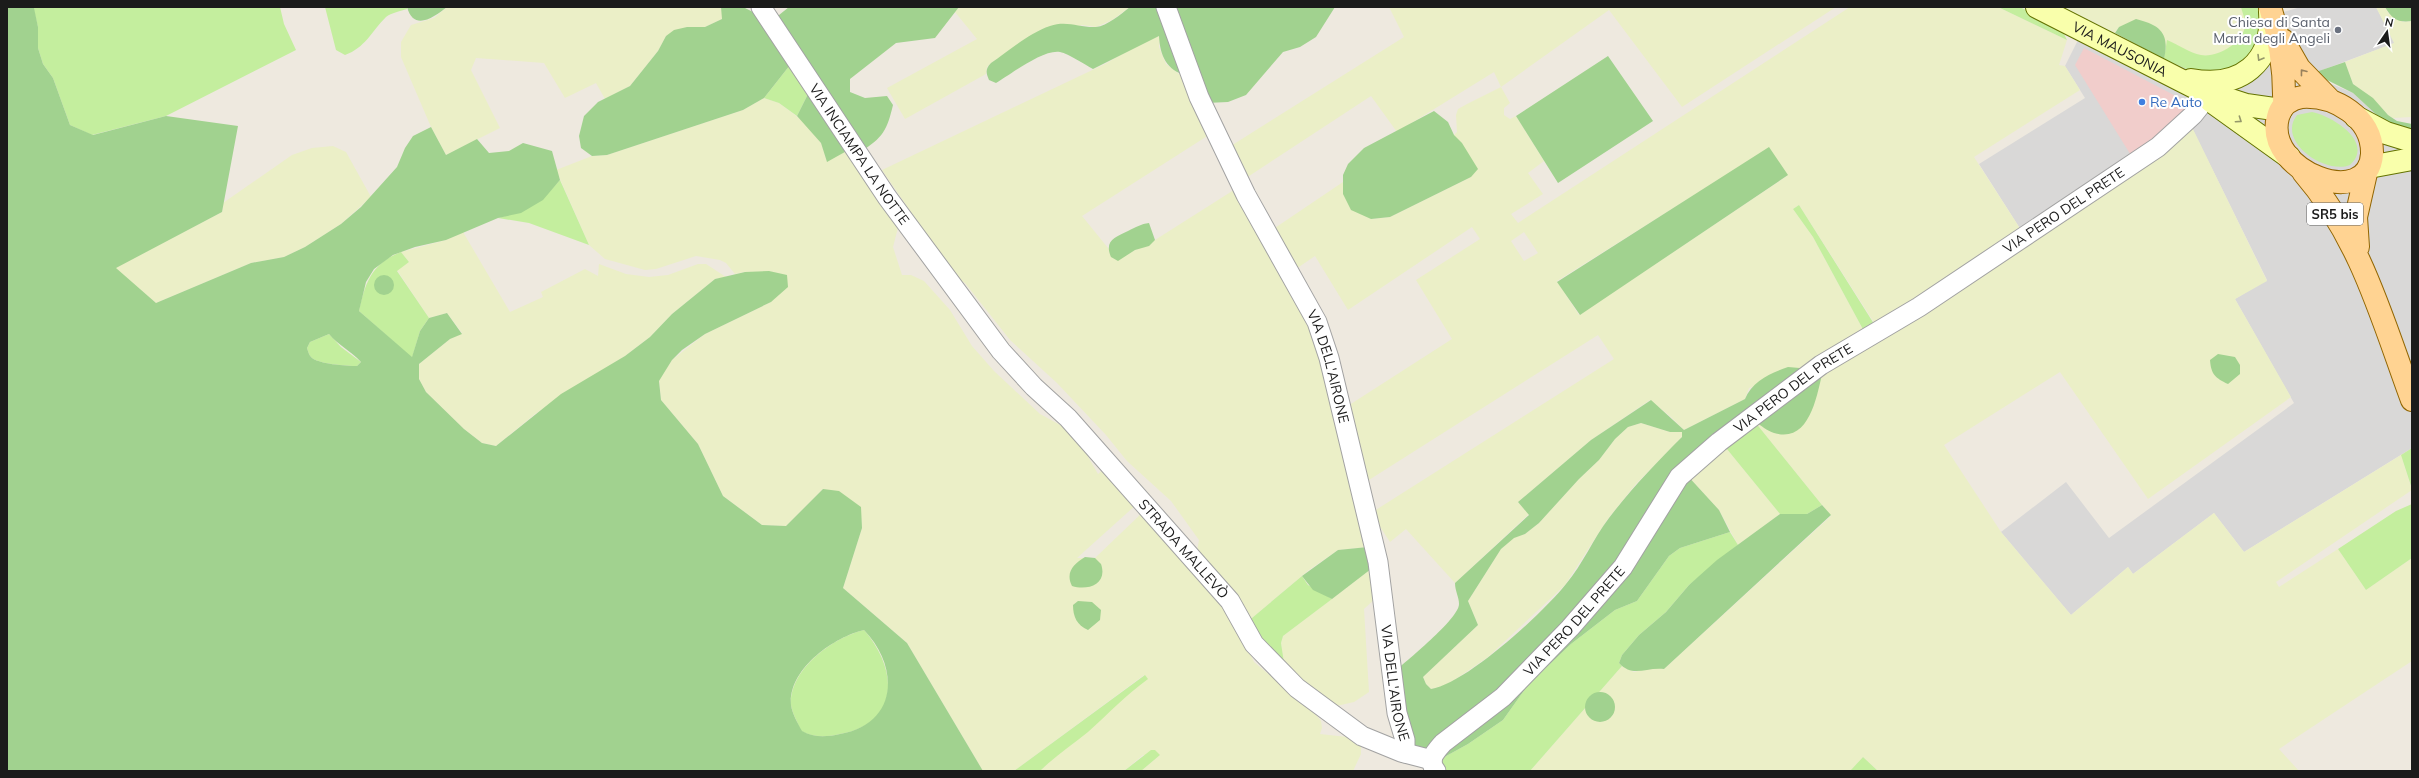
<svg xmlns="http://www.w3.org/2000/svg" width="2419" height="778" font-family="Mulish,sans-serif">
  <style>
    .residential { fill: #d9d8d7 }
    .commercial { fill: #f1cdcb }
    .farmland { fill: #ebefc7; fill-rule: evenodd }
    .grass { fill: #c4ee9e }
    .forest { fill: #a1d28f; fill-rule: evenodd }
    .lines { fill: none; stroke-linecap: round; stroke-linejoin: round }
    .minor-casing { stroke: #a2a2a2; stroke-width: 21 }
    .secondary-casing { stroke: #647300; stroke-width: 24 }
    .primary-casing { stroke: #916500; stroke-width: 24 }
    .minor { stroke: #fff; stroke-width: 19 }
    .secondary { stroke: #f9ffab; stroke-width: 22 }
    .primary { stroke: #ffd392; stroke-width: 22 }
    .oneway { stroke: #95986a }
    .oneway2 { stroke: #98805c }
    .worship-dot { fill: #6b7280; stroke: #fff; stroke-width: 1.5 }
    .shop-dot { fill: #3f7fe0; stroke: #fff; stroke-width: 1.5 }
    .labels { text-anchor: middle; stroke-width: 4; stroke-linejoin: round; paint-order: stroke }
    .shield { fill: #fff; stroke: #5f5f5f; stroke-width: 1 }
    .shield-label { font-size: 13px; font-weight: bold; fill: #1b1b1b }
    .worship-label { font-size: 14px; fill: #5b616d; stroke: #fff; text-anchor: end }
    .street-label { font-size: 14px; fill: #1b1b1b; stroke: #fff }
    .shop-label { font-size: 14px; fill: #366cbe; stroke: #fff; text-anchor: start }
  </style>
  <rect width="100%" height="100%" fill="#eee9df"/>
  <!-- residential -->
  <path class="residential" d="M2301 7H2376L2395 43 2314 73 2327 82 2353 93 2380 118 2412 134V448L2244 552 2214 513 2133 574 2128 567 2071 615 2001 532 2066 482 2109 538 2294 403 2235 299 2267 280 2190 124 2021 230 1979 164 2085 98 2065 66 2088 20 2171 62 2262 18Z"/>
  <!-- commercial -->
  <path class="commercial" d="M2084 48 2191 104 2171 126 2132 157 2075 65Z"/>
  <!-- farmland -->
  <path class="farmland" d="M447 7H721L723 13 722 19 705 27H687L666 36 658 51 630 86 605 99 596 83 565 98 544 63 476 58 471 70 500 128 446 155 431 127 401 57V42L411 25 434 18Z
    M959 7H1130L1112 20 1096 27 1082 25 1025 41 991 63 987 67 986 74 905 119 887 88 977 39 955 12Z
    M1389 7H1836L1682 107 1609 10 1501 87 1510 103 1504 108V115L1510 119 1516 116 1544 161 1528 173 1543 194 1511 214 1518 223 1850 7H1998L2067 40 2059 65 2065 66 2080 90 1974 157 2021 230 1875 324 1799 205 1793 209 1813 237 1865 333 1809 369 1749 388 1745 399 1684 430 1671 417 1650 400 1591 440 1518 502 1529 514 1455 583 1406 529 1390 542 1371 513 1614 359 1598 335 1361 485 1343 409 1452 339 1416 280 1480 239 1472 227 1348 310 1315 256 1293 271 1269 232 1343 182 1371 219 1390 217 1471 177 1454 135 1457 132 1456 115 1458 109 1467 104 1501 87 1494 72 1397 132 1371 96 1240 182 1226 149 1404 37ZM1769 148 1787 176 1579 315 1557 281ZM1524 232 1538 253 1524 261 1511 241Z
    M2062 7H2260L2252 54 2171 62 2164 59 2167 46 2119 27 2115 33Z
    M2376 7H2385L2389 14 2403 22 2412 21V117L2393 118 2388 115 2372 98 2353 84 2345 62 2394 43Z
    M1160 36 1159 47 1166 64 1179 74 1187 76 1212 133 1082 216 1117 259 1155 240 1237 188 1317 341 1368 547 1338 550 1309 570 1246 623 1197 551 1199 540 1171 501 1127 461 1106 435 1057 383 1010 340 965 283 956 278 882 170 1105 64 1148 39Z
    M764 98 779 103 803 121 821 143 827 161 852 148 900 220 893 247 902 275H911L924 281 950 310 972 346 994 371 1040 414 1062 426 1083 448 1098 474 1105 468 1137 504 1077 558H1095L1144 511 1233 618 1254 662 1313 711 1321 721 1322 728 1320 734 1347 737 1356 740 1361 746V754L1353 771H1141L1160 755H1143L1124 771H1040L1060 752 1088 731 1124 696 1147 679 1144 675 1014 771H983L907 643 843 588 862 528 860 507 823 489 786 526 762 525 723 496 698 444 661 400 659 380 672 360 705 334 771 302 745 272 735 274 726 263 720 260 696 256 656 269 645 270 605 259 589 245 556 170 592 156 607 155 743 110Z
    M2190 123 2267 281 2235 299 2291 397 2148 499 2060 372 1944 445 2001 532 2071 615 2128 567 2133 574 2214 513 2244 552 2401 455 2412 490 2276 582 2279 587 2338 549 2366 590 2412 558V661L2279 749 2299 771H1878L1863 757 1850 771H1530L1622 666 1634 672 1652 667 1664 669 1831 516 1755 422Z
    M333 146 346 152 371 197 341 224 305 247 284 257 251 263 156 303 115 268 222 212 223 203 292 155 312 148Z
    M463 232 510 312 543 297 541 292 585 269 598 276 599 264 626 274 649 277 668 275 698 264H706L726 277 715 279 672 314 650 337 625 356 535 414 496 446 482 443 464 429 426 392 419 379V364L450 339 462 333 447 313 429 318 397 270 409 262 401 252 446 240Z
    M1641 423 1670 432 1682 431V437L1635 485 1607 520 1565 585 1488 657 1453 681 1442 687 1431 689 1426 684 1423 677 1478 625 1468 601 1501 549 1514 537 1525 534 1539 523 1579 479 1599 460 1615 439 1628 427Z
    M1722 443 1780 514 1738 545 1719 510 1686 474Z
    M1371 569 1376 598 1364 609 1369 692 1354 702 1332 707 1285 669 1281 643 1283 636Z"/>
  <!-- grass -->
  <path class="grass" d="M33 7H280L284 24 296 50 166 116 92 135 70 125 53 78 43 64 38 48V27Z
    M325 7H407V9C401 11 391 13 386 17 372 31 365 48 345 55L336 50Z
    M1998 7H2020L2061 28 2067 40Z
    M2241 7H2260L2259 42 2244 62 2221 74 2191 71 2164 59 2167 40C2177 44 2190 53 2201 55 2217 58 2243 43 2245 26 2246 20 2242 12 2241 7Z
    M794 60 809 92 797 116 779 103 764 98Z
    M2312 112C2332 116 2375 142 2350 165 2326 175 2276 142 2297 115Z
    M560 180 589 245 529 223 498 218C528 211 540 203 560 180Z
    M1799 205 1876 327 1865 333 1813 237 1793 209Z
    M401 252 409 262 397 271 429 318 420 331 412 358 359 311C365 283 372 263 401 252Z
    M329 334 341 347 361 362 357 366C347 366 317 364 311 357 309 355 308 351 307 348L310 342Z
    M1755 422 1822 505 1807 514H1780L1722 443Z
    M2412 448V489L2401 455Z
    M2412 504V558L2366 590 2338 549 2396 511Z
    M1730 532 1738 545 1689 585 1666 612 1639 635 1622 655 1619 663 1622 666 1530 771H1442L1439 760 1468 744 1503 720 1528 685 1571 644 1615 610 1637 601 1669 556 1680 548Z
    M1302 576 1308 585 1332 599 1283 636 1281 643 1285 669 1246 623Z
    M864 630C898 669 901 723 840 734 827 737 814 738 801 731 798 723 792 713 791 705 789 669 834 637 864 630Z
    M1145 675 1148 679C1126 695 1108 714 1088 732 1072 745 1055 756 1040 771H1014Z
    M1151 750H1155L1160 755 1141 771H1124Z
    M1863 757 1878 771H1850Z"/>
  <!-- forest -->
  <path class="forest" d="M7 7 34 8 38 27V48L43 64 53 78 70 125 93 135 166 116 238 126 222 212 116 268 156 303 251 263 284 257 305 247 341 224 361 207 397 167 405 148 413 136 431 127 446 155 477 139 489 153 509 151 523 143 552 151 560 180 543 200 521 213 498 218 446 240 415 247 393 255 374 269 366 282 359 311 412 357 420 331 429 318 447 313 462 334 450 339 419 364V379L426 392 464 429 482 443 496 446 561 394 625 356 650 337 672 314 715 279 745 272 769 271 787 275 788 287 771 302 705 334 682 350 672 360 659 381 661 400 698 444 723 496 762 525 786 526 823 489 839 491 861 507 862 528 843 588 907 643 983 771H7ZM329 334C338 345 351 351 361 362L357 366C347 366 317 364 311 357 309 355 308 351 307 348L310 342ZM864 630C900 667 898 724 840 734 827 737 814 738 802 731 798 724 792 713 791 705 788 669 834 637 864 630Z
    M407 7H447C434 17 414 32 407 7Z
    M721 7H743L765 18 794 60 764 98 743 110 607 155 592 156 581 148 579 136 584 116 598 102 630 86 658 51 666 36 674 30 687 27H705L722 19Z
    M789 7H959L935 38 896 43 850 79V92L865 98 887 96 893 105C887 130 883 138 860 152L774 19Z
    M1130 7H1163L1187 76C1166 70 1160 55 1159 36L1093 69C1084 64 1069 54 1060 52 1043 49 1010 75 996 83L989 80C986 73 985 69 991 63 1009 51 1029 33 1050 26 1067 20 1080 28 1096 27 1107 26 1121 14 1130 7Z
    M1170 7H1335L1316 37 1300 47 1283 52 1246 95 1228 102 1206 103Z
    M2385 7H2412V21C2398 23 2392 19 2385 7Z
    M2136 19C2160 25 2170 33 2164 59L2115 33 2119 27Z
    M1608 56 1653 121 1558 183 1516 116Z
    M2345 62 2353 84 2373 98 2388 115 2397 121 2412 124V134L2380 118 2353 93 2313 73Z
    M809 92 852 148 827 162 821 143 797 116Z
    M1434 111 1448 122 1454 135 1462 143 1478 169 1471 177 1390 217 1371 219 1351 210 1343 194V175L1348 164 1364 148Z
    M1769 147 1788 175 1580 315 1557 282Z
    M1149 223 1155 240 1149 246 1135 250 1118 261 1111 257C1104 241 1115 237 1128 231 1136 227 1141 224 1149 223Z
    M374 285a10 10 0 1 1 20 0a10 10 0 1 1-20 0Z
    M2218 354 2235 357 2240 365V374L2228 384C2215 378 2211 374 2210 360Z
    M1788 367 1823 370C1817 395 1810 444 1774 433 1767 431 1761 425 1755 422L1686 474 1719 510 1730 532 1680 548 1669 556 1637 601 1615 610 1571 644 1528 685 1503 720 1468 744 1439 760 1407 751 1393 673C1405 662 1459 619 1459 604 1459 597 1455 591 1455 583L1529 515 1518 502 1591 440 1651 400 1684 430 1745 399C1752 381 1771 373 1788 367ZM1641 423 1670 432H1682V437C1656 463 1631 489 1609 518 1593 539 1583 564 1566 584 1543 613 1466 684 1431 689L1426 684 1423 677 1478 625 1468 601 1501 549 1514 538 1525 534 1539 523 1579 479 1599 460 1615 439 1628 427Z
    M1822 505 1831 515 1664 669C1645 667 1633 678 1619 663L1622 655 1639 635 1666 612 1689 585 1717 560 1780 514H1807Z
    M1368 547 1371 569 1332 599 1313 590 1302 576 1338 550Z
    M1085 557 1095 558 1101 564C1108 584 1088 591 1072 586 1065 572 1074 564 1085 557Z
    M1078 601 1092 602 1101 610 1100 620 1088 630C1077 625 1073 617 1073 605Z
    M1585 707a15 15 0 1 1 30 0a15 15 0 1 1-30 0Z"/>
  <g class="lines">
    <defs>
      <g id="minor">
        <path id="s1" d="M761 7 887 197 1001 351 1034 387 1068 418 1230 601 1254 644 1297 688 1362 736 1401 752 1432 760"/>
        <path id="s2" d="M1166 7 1199 97 1246 195 1317 322 1329 358 1378 562 1397 713 1405 740V753"/>
        <path id="s3" d="M1436 771C1427 760 1435 752 1443 743L1503 697 1570 628 1623 567 1679 477 1719 442 1821 365 1919 307 2158 147 2193 115 2217 85"/>
      </g>
      <g id="secondary">
        <path id="s4" d="M2037 7 2200 90 2246 105 2281 110"/>
        <path d="M2191 80C2240 89 2274 63 2270 12"/>
        <path d="M2211 101 2289 157"/>
        <path d="M2356 117 2386 133 2412 141"/>
        <path d="M2369 167 2412 159"/>
      </g>
      <path id="primary" d="M2270 7C2280 39 2285 72 2284 106
        M2283 40 2299 68 2330 100
        M2302 97C2334 95 2373 117 2372 154 2369 211 2263 172 2278 117 2281 105 2290 99 2302 97Z
        M2303 172C2361 239 2382 319 2412 400
        M2358 247 2356 217 2366 173"/>
    </defs>
    <!-- minor casing -->
    <use href="#minor" class="minor-casing"/>
    <!-- secondary casing -->
    <use href="#secondary" class="secondary-casing"/>
    <!-- primary casing -->
    <use href="#primary" class="primary-casing"/>
    <!-- minor -->
    <use href="#minor" class="minor"/>
    <!-- secondary -->
    <use href="#secondary" class="secondary"/>
    <!-- primary -->
    <use href="#primary" class="primary"/>
  </g>
  <!-- one-way arrows -->
  <defs><path id="oneway-chevron" d="M-2-3.5L2.5 0L-2 3.5" fill="none" stroke-width="1.6" stroke-linecap="round" stroke-linejoin="round"/></defs>
  <g class="oneway">
    <use href="#oneway-chevron" transform="translate(2260 58) rotate(121)"/>
    <use href="#oneway-chevron" transform="translate(2239 120) rotate(34)"/>
  </g>
  <use class="oneway2" href="#oneway-chevron" transform="translate(2303 72) rotate(-128)"/>
  <!-- markers -->
  <circle class="worship-dot" cx="2338" cy="30" r="4"/>
  <circle class="shop-dot" cx="2142" cy="102" r="4"/>
  <g class="labels">
    <!-- shield labels -->
    <rect class="shield" x="2307" y="203" width="56" height="22" rx="3"/>
    <g class="shield-label">
      <text x="2335" y="219">SR5 bis</text>
    </g>
    <!-- worship labels -->
    <g class="worship-label">
      <text x="2330" y="27">Chiesa di Santa<tspan x="2330" dy="16">Maria degli Angeli</tspan></text>
    </g>
    <!-- street labels -->
    <g class="street-label">
      <text dy="5" stroke="none"><textPath href="#s4" startOffset="93">VIA MAUSONIA</textPath></text>
      <text dy="5" stroke="none"><textPath href="#s1" startOffset="177">VIA INCIAMPA LA NOTTE</textPath></text>
      <text dy="5" stroke="none"><textPath href="#s3" startOffset="860">VIA PERO DEL PRETE</textPath></text>
      <text dy="5" stroke="none"><textPath href="#s2" startOffset="396">VIA DELL'AIRONE</textPath></text>
      <text dy="5" stroke="none"><textPath href="#s3" startOffset="536">VIA PERO DEL PRETE</textPath></text>
      <text dy="5" stroke="none"><textPath href="#s1" startOffset="689">STRADA MALLEVÒ</textPath></text>
      <text dy="5" stroke="none"><textPath href="#s3" startOffset="212">VIA PERO DEL PRETE</textPath></text>
      <text dy="5" stroke="none"><textPath href="#s2" startOffset="720">VIA DELL'AIRONE</textPath></text>
    </g>
    <!-- shop labels -->
    <g class="shop-label">
      <text x="2150" y="107">Re Auto</text>
    </g>
  </g>
  <!-- border -->
  <rect width="2419" height="778" fill="none" stroke="#1b1b1b" stroke-width="16"/>
  <!-- north arrow -->
  <g transform="translate(2387 32) rotate(13)" stroke="#ffffff" stroke-width="3" paint-order="stroke">
  <path d="M0-3L7 15L0 10L-7 15Z" fill="#1b1b1b"/>
  <text y="-6" font-size="11" font-weight="bold" text-anchor="middle" fill="#1b1b1b">N</text>
  </g>
</svg>
